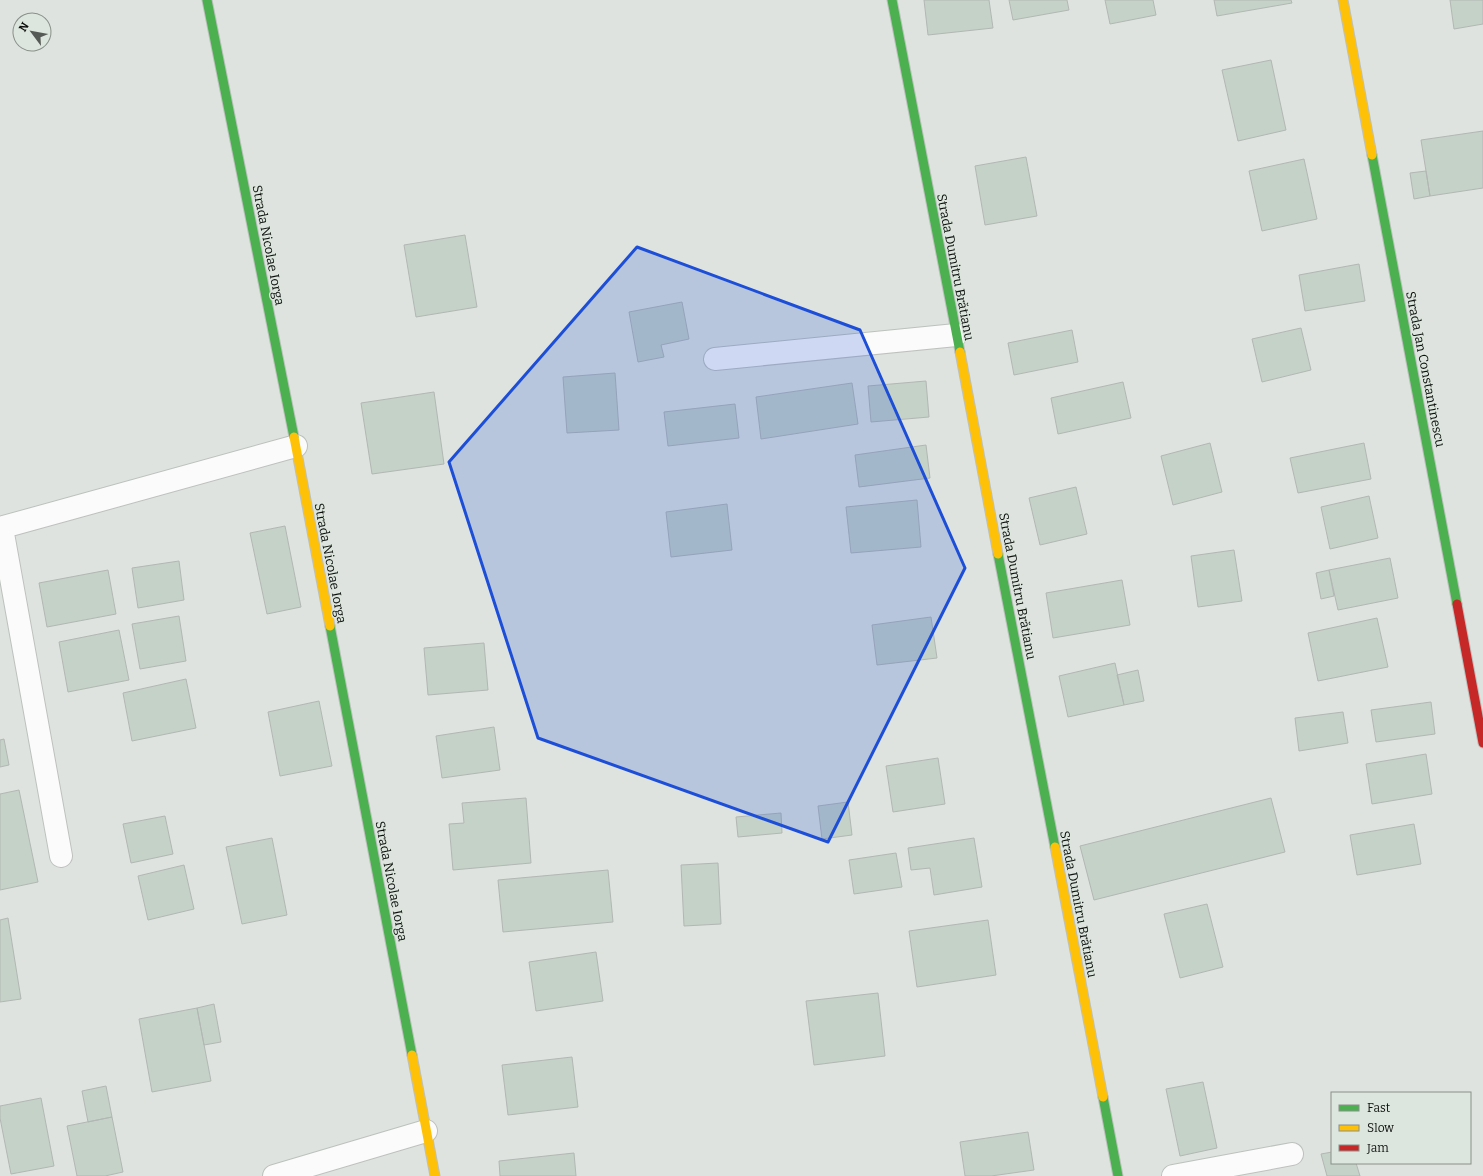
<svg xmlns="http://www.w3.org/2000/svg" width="1483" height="1176" font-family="Bitter,serif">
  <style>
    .building { fill: #c4d2c7; stroke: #b3b7b4 }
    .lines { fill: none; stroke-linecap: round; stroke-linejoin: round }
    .street-casing { stroke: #bdc1be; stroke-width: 24 }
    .fast-casing { stroke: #bdc1be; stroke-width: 11 }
    .slow-casing { stroke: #bdc1be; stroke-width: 11 }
    .jam-casing { stroke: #bdc1be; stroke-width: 11 }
    .street { stroke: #fafbfa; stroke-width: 22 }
    .fast { stroke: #4caf50; stroke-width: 9 }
    .slow { stroke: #ffc107; stroke-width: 9 }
    .jam { stroke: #c62828; stroke-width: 9 }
    .marked { fill: #1d4ed8; fill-opacity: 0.2; stroke: #1d4ed8; stroke-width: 3; stroke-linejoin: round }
    .labels { text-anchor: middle; stroke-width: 3; stroke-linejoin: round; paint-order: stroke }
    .street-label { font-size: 13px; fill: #0d100d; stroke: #dce5de }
  </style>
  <rect width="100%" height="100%" fill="#dee3df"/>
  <!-- building -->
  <path class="building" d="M924 0H989L993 28 928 35Z
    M1009 0H1067L1069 10 1013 20Z
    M1105 0H1153L1156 15 1110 24Z
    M1214 0H1291L1292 3 1217 16Z
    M1450 0H1483V24L1454 29Z
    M1271 60 1286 130 1238 141 1222 70Z
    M1483 131V188L1430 196 1421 140Z
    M1026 157 1037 216 985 225 975 166Z
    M1304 159 1317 219 1262 231 1249 171Z
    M1426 171 1430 196 1414 199 1410 173Z
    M465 235 477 307 416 317 404 245Z
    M1359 264 1365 301 1305 311 1299 275Z
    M682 302 689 339 661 345 664 357 638 362 629 312Z
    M1301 328 1311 370 1262 382 1252 339Z
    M1072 330 1078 362 1014 375 1008 343Z
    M615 373 619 430 567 433 563 377Z
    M926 381 929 417 871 422 868 386Z
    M1123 382 1131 418 1058 434 1051 398Z
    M852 383 858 424 761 439 756 397Z
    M434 392 444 464 372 474 361 403Z
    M735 404 739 438 668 446 664 412Z
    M1210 443 1222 492 1173 505 1161 456Z
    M1364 443 1371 479 1298 493 1290 458Z
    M926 445 930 478 859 487 855 455Z
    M1076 487 1087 534 1040 545 1029 498Z
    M1369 496 1378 538 1330 549 1321 507Z
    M917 500 921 547 851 553 846 507Z
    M727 504 732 550 671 557 666 512Z
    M285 526 301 607 267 614 250 533Z
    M1234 550 1242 601 1198 607 1191 556Z
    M1390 558 1398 598 1338 610 1329 570Z
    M179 561 184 600 138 608 132 568Z
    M108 570 116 614 47 627 39 583Z
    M1329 570 1334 596 1321 599 1316 573Z
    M1122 580 1130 625 1053 638 1046 593Z
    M179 616 186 661 140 669 132 624Z
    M931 617 937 658 877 665 872 625Z
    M1377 618 1388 667 1318 681 1308 633Z
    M119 630 129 680 68 692 59 642Z
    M484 643 488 690 428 695 424 648Z
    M1115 663 1124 705 1068 717 1059 676Z
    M1138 670 1144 701 1124 705 1117 675Z
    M186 679 196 728 132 741 123 693Z
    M319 701 332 766 280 776 268 712Z
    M1431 702 1435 734 1376 742 1371 710Z
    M1343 712 1348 743 1299 751 1295 718Z
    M494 727 500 770 442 778 436 736Z
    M4 739 9 765 0 767V740Z
    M1426 754 1432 794 1372 804 1366 764Z
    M938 758 945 804 893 812 886 766Z
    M19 790 38 882 0 890V794Z
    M526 798 531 863 453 870 449 824 464 823 462 803Z
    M1271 798 1285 852 1094 900 1080 846Z
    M848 802 852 835 822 839 818 806Z
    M781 813 782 833 738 837 736 817Z
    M165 816 173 854 131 863 123 824Z
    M1414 824 1421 864 1357 875 1350 835Z
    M272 838 287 915 242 924 226 847Z
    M974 838 982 887 934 895 930 868 911 870 908 848Z
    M896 853 902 887 854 894 849 860Z
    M718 863 721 924 684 926 681 865Z
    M184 865 194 909 148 920 138 876Z
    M608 870 613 922 503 932 498 880Z
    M1207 904 1223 967 1180 978 1164 914Z
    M8 918 21 999 0 1002V920Z
    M988 920 996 975 917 987 909 931Z
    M596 952 603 1001 536 1011 529 962Z
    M878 993 885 1056 814 1065 806 1001Z
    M214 1004 221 1042 204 1045 197 1008Z
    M197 1008 211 1081 152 1092 139 1019Z
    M572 1057 578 1107 508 1115 502 1065Z
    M1203 1082 1217 1148 1180 1156 1166 1089Z
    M106 1086 112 1117 88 1122 82 1091Z
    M41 1098 54 1166 11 1174 0 1118V1106Z
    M112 1117 123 1172 105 1176H77L67 1126Z
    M1028 1132 1034 1170 991 1176H965L960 1142Z
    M1332 1152V1163H1356L1360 1176H1327L1321 1154Z
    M574 1153 576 1176H500L499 1161Z"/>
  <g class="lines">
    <defs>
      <path id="street" d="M715 359 956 335
        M0 528 296 446
        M2 528 61 856
        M274 1176 426 1131
        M1173 1176 1292 1154"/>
      <path id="fast" d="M207 0 294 437
        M892 0 960 352
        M1372 155 1457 604
        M998 554 1055 847
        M330 626 412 1055
        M1103 1097 1118 1176"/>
      <path id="slow" d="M1343 0 1372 155
        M960 352 998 554
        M294 437 330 626
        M1055 847 1103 1097
        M412 1055 435 1176"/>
      <path id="jam" d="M1457 604 1483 743"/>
    </defs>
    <!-- street casing -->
    <use href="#street" class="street-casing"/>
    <!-- fast casing -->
    <use href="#fast" class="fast-casing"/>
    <!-- slow casing -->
    <use href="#slow" class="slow-casing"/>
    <!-- jam casing -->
    <use href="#jam" class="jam-casing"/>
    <!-- street -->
    <use href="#street" class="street"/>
    <!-- fast -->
    <use href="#fast" class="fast"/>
    <!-- slow -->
    <use href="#slow" class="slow"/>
    <!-- jam -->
    <use href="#jam" class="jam"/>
  </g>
  <!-- marked area -->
  <path class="marked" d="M637 247 860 330 965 568 828 842 538 738 449 462Z"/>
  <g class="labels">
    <!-- street labels -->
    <g class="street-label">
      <text transform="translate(269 245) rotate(79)" y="5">Strada Nicolae Iorga</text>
      <text transform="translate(956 267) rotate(79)" y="5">Strada Dumitru Brătianu</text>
      <text transform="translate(1426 369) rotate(79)" y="5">Strada Jan Constantinescu</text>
      <text transform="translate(331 563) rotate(79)" y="5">Strada Nicolae Iorga</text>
      <text transform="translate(1018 586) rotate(79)" y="5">Strada Dumitru Brătianu</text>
      <text transform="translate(392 881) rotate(79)" y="5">Strada Nicolae Iorga</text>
      <text transform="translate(1079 904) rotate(79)" y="5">Strada Dumitru Brătianu</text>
    </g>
  </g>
  <!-- legend -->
  <rect x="1331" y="1092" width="140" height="72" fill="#dce5de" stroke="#89908a"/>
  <rect x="1339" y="1105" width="20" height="6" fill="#4caf50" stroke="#89908a"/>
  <text x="1367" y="1112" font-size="12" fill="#0d100d">Fast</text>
  <rect x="1339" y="1125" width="20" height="6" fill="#ffc107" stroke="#89908a"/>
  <text x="1367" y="1132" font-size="12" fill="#0d100d">Slow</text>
  <rect x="1339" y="1145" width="20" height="6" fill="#c62828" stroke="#89908a"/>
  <text x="1367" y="1152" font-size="12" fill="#0d100d">Jam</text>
  <!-- north arrow -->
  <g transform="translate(32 32) rotate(302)"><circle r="19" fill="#dce5de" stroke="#89908a"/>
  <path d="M0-3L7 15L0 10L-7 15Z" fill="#565a56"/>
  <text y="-6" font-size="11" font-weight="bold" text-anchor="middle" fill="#0d100d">N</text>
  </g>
</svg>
